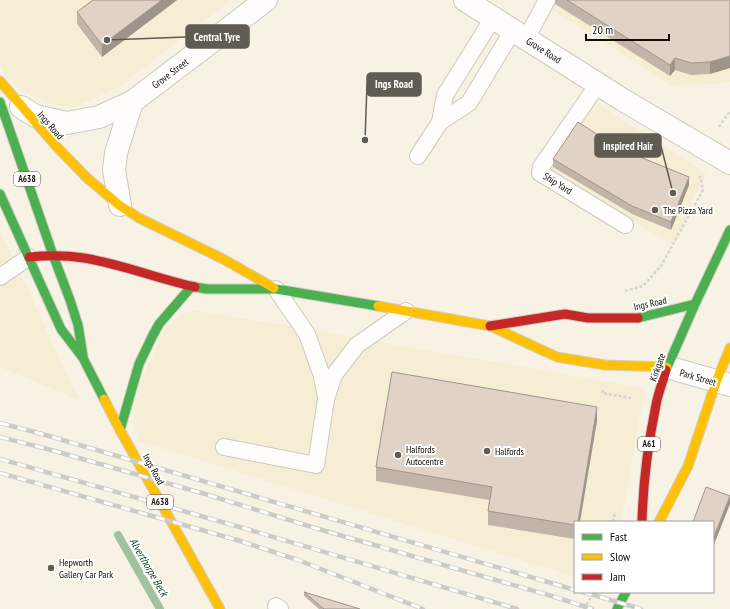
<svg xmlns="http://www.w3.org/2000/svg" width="730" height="609" font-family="'PT Sans Narrow',sans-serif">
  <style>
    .built { fill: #f6eed4 }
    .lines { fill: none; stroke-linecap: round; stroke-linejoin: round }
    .stream { stroke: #9fc3a1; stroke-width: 8 }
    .lane-casing { stroke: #cdc9be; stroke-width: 18 }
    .street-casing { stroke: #cdc9be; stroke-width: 24 }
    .fast-casing { stroke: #d1cec7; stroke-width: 11 }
    .slow-casing { stroke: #d1cec7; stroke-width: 11 }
    .jam-casing { stroke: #d1cec7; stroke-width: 11 }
    .path { stroke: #d6d4cf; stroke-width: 2.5; stroke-dasharray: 3 2; stroke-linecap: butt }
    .lane { stroke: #fefdfb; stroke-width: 16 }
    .street { stroke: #fefdfb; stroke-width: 22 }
    .fast { stroke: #4caf50; stroke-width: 9 }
    .slow { stroke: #ffc107; stroke-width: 9 }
    .jam { stroke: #c62828; stroke-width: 9 }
    .rail-casing { stroke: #cccbc7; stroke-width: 4.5 }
    .rail { stroke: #fff; stroke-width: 3; stroke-dasharray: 9; stroke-linecap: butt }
    .wall { fill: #c1b5a9 }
    .shaded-wall { fill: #9d948a }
    .building { fill: #e0d3c5; stroke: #9d948a }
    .poi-dot { fill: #615c53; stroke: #fff; stroke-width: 1.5 }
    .labels { text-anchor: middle; stroke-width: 4; stroke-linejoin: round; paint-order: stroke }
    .shield { fill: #fff; stroke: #585550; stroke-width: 1 }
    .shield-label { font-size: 9px; font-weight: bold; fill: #100c05 }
    .street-label { font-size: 10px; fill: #100c05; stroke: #fff }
    .poi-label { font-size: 10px; fill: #100c05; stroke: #fff; text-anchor: start }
    .water-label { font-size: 11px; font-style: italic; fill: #0c4c23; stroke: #fff }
    .leader { fill: none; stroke: #615c53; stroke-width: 1.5 }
    .callout-dot { fill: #615c53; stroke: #fff; stroke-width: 1.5 }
    .callout { fill: #615c53; stroke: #615c53; stroke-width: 1.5 }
    .callout-label { font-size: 11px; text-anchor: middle; font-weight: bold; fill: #fff }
  </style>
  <rect width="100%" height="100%" fill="#f7f2e3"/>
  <!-- built -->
  <path class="built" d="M0 0H231L119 87 75 107 55 105 22 92 4 73 0 65Z
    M537 0H730V81L718 84 671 85Z
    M595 102 706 173 673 245 546 170Z
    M0 230 79 400 0 367Z
    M195 310 645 388 621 522H575V577L139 441 133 421 139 384 165 329 182 314Z"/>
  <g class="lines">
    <!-- stream -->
    <path class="stream" d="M118 535 160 609"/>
    <defs>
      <path id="lane" d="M526 39 547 0
        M598 84 541 167 540 173 625 225
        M440 122 469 103 513 30
        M418 156 440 122 445 95 493 18
        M0 277 29 257
        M276 289 307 334 322 376 326 397
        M224 447 316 465 326 399 334 375 357 345 406 311
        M276 606 280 609"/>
      <path id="street" d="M465 0 623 100 730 163
        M21 107 35 116 67 123 99 117 132 102 266 0
        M120 205 114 170 116 153 132 102
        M667 367 730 385"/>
      <path id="fast" d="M0 102 53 255 70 300 78 325 83 356
        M0 194 61 329 83 358 104 399
        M195 287 207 289H276L378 306
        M638 318 695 304
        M666 370 695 304 730 230
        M120 430 139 364 153 335 159 324 192 286
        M617 609 626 592"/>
      <path id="slow" d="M0 81 56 146 86 177 119 205 139 218 223 259 274 288
        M378 306 490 326 557 357 605 365 667 367
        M104 399 120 430 220 609
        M659 522 688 466 716 382 730 348"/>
      <path id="jam" d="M29 257C48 255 66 255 84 258 122 264 158 279 195 287
        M490 326 565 314 588 318H638
        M642 522C643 483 648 444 656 405 658 393 663 382 666 370"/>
    </defs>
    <!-- lane casing -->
    <use href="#lane" class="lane-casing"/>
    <!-- street casing -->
    <use href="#street" class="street-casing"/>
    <!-- fast casing -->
    <use href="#fast" class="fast-casing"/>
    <!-- slow casing -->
    <use href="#slow" class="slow-casing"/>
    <!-- jam casing -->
    <use href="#jam" class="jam-casing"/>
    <!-- path -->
    <path class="path" d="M719 127 730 111
      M625 291 643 286 661 266 703 190 700 176
      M603 390 602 393 631 398
      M613 522 615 512
      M584 609 594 592"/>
    <!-- lane -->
    <use href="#lane" class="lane"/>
    <!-- street -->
    <use href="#street" class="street"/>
    <!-- fast -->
    <use href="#fast" class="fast"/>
    <!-- slow -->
    <use href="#slow" class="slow"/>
    <!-- jam -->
    <use href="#jam" class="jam"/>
    <defs>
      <path id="rail" d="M0 423 42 434 575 590
        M0 437 51 450 205 494 315 528 555 597 592 609
        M0 459 243 528 517 609
        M0 473 237 540 298 560 423 609
        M583 592 641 609"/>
    </defs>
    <!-- rail casing -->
    <use href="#rail" class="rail-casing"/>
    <!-- rail -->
    <use href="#rail" class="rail"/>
  </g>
  <!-- wall -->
  <path class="wall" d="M93 0H177L102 57 77 24V12Z
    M555 0H730L729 68 710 74 691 75 675 70 670 76 555 4Z
    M618 148 689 185 671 230 632 214 553 167V159Z
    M597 421 575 522V539L488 525V511L489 500 376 481V467Z
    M304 592 360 609H319L304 596Z"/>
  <!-- shaded-wall -->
  <path class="shaded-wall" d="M162 0H177L102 57V45Z
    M730 56V68L710 74V62Z
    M675 58V70L670 76V65Z
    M689 177V185L671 230V222Z
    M597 407V421L580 522H578Z
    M730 496V504L713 547V539Z"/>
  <!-- building -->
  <path class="building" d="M93 0H162L102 45 77 12Z
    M567 0H730V56L710 62 691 63 675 58 670 65Z
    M578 122 618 148 689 177 671 222 632 206 553 159Z
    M392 372 597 407 578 522H575V525L488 511 492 487 376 467Z
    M706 487 730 496 713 539V522H693Z
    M304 592 360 609H324Z"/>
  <!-- markers -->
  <g class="poi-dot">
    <circle cx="655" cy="210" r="4"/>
    <circle cx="487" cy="451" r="4"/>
    <circle cx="398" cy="455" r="4"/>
    <circle cx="51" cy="568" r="4"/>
  </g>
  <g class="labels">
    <!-- shield labels -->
    <g class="shield">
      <rect x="14" y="172" width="26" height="14" rx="3"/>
      <rect x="638" y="437" width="22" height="14" rx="3"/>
      <rect x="147" y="495" width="26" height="14" rx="3"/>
    </g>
    <g class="shield-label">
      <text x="27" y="182">A638</text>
      <text x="649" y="447">A61</text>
      <text x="160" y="505">A638</text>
    </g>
    <!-- street labels -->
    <g class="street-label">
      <text transform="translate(544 50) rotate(32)" y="4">Grove Road</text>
      <text transform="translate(170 73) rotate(-37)" y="4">Grove Street</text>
      <text transform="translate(51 125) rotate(49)" y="4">Ings Road</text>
      <text transform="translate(558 183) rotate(32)" y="4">Ship Yard</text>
      <text transform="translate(650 303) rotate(-12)" y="4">Ings Road</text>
      <text transform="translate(657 367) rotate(-70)" y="4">Kirkgate</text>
      <text transform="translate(698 377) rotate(16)" y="4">Park Street</text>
      <text transform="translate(154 469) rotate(61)" y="4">Ings Road</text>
    </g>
    <!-- poi labels -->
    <g class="poi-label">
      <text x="663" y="214">The Pizza Yard</text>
      <text x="406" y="453">Halfords<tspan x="406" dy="12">Autocentre</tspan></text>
      <text x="495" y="455">Halfords</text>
      <text x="59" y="566">Hepworth<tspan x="59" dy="12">Gallery Car Park</tspan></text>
    </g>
    <!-- water labels -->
    <g class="water-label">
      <text transform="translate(149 567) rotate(60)" y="4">Alverthorpe Beck</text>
    </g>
  </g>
  <!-- callouts -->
  <path class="leader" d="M107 40L186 37M365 140L367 84M673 193L661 146"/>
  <g class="callout-dot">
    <circle cx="107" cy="40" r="4"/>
    <circle cx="365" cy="140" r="4"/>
    <circle cx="673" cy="193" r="4"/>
  </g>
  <g class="callout">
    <rect x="186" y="25" width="63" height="23" rx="4"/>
    <rect x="367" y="73" width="54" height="23" rx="4"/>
    <rect x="595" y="134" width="66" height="23" rx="4"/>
  </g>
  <g class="callout-label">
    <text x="217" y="41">Central Tyre</text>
    <text x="394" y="88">Ings Road</text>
    <text x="628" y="150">Inspired Hair</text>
  </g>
  <!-- legend -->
  <rect x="574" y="521" width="140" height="72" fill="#ffffff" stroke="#9f9e9b"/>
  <rect x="582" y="534" width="20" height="6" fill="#4caf50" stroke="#9f9e9b"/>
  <text x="610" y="541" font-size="12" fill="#100c05">Fast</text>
  <rect x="582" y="554" width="20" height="6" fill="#ffc107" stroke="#9f9e9b"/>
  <text x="610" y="561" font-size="12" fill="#100c05">Slow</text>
  <rect x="582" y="574" width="20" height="6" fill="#c62828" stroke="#9f9e9b"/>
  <text x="610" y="581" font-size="12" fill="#100c05">Jam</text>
  <!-- scale -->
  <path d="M586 34v6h83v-6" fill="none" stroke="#100c05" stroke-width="2"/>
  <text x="592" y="34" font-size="12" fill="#100c05" stroke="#ffffff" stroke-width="3" paint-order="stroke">20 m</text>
</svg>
